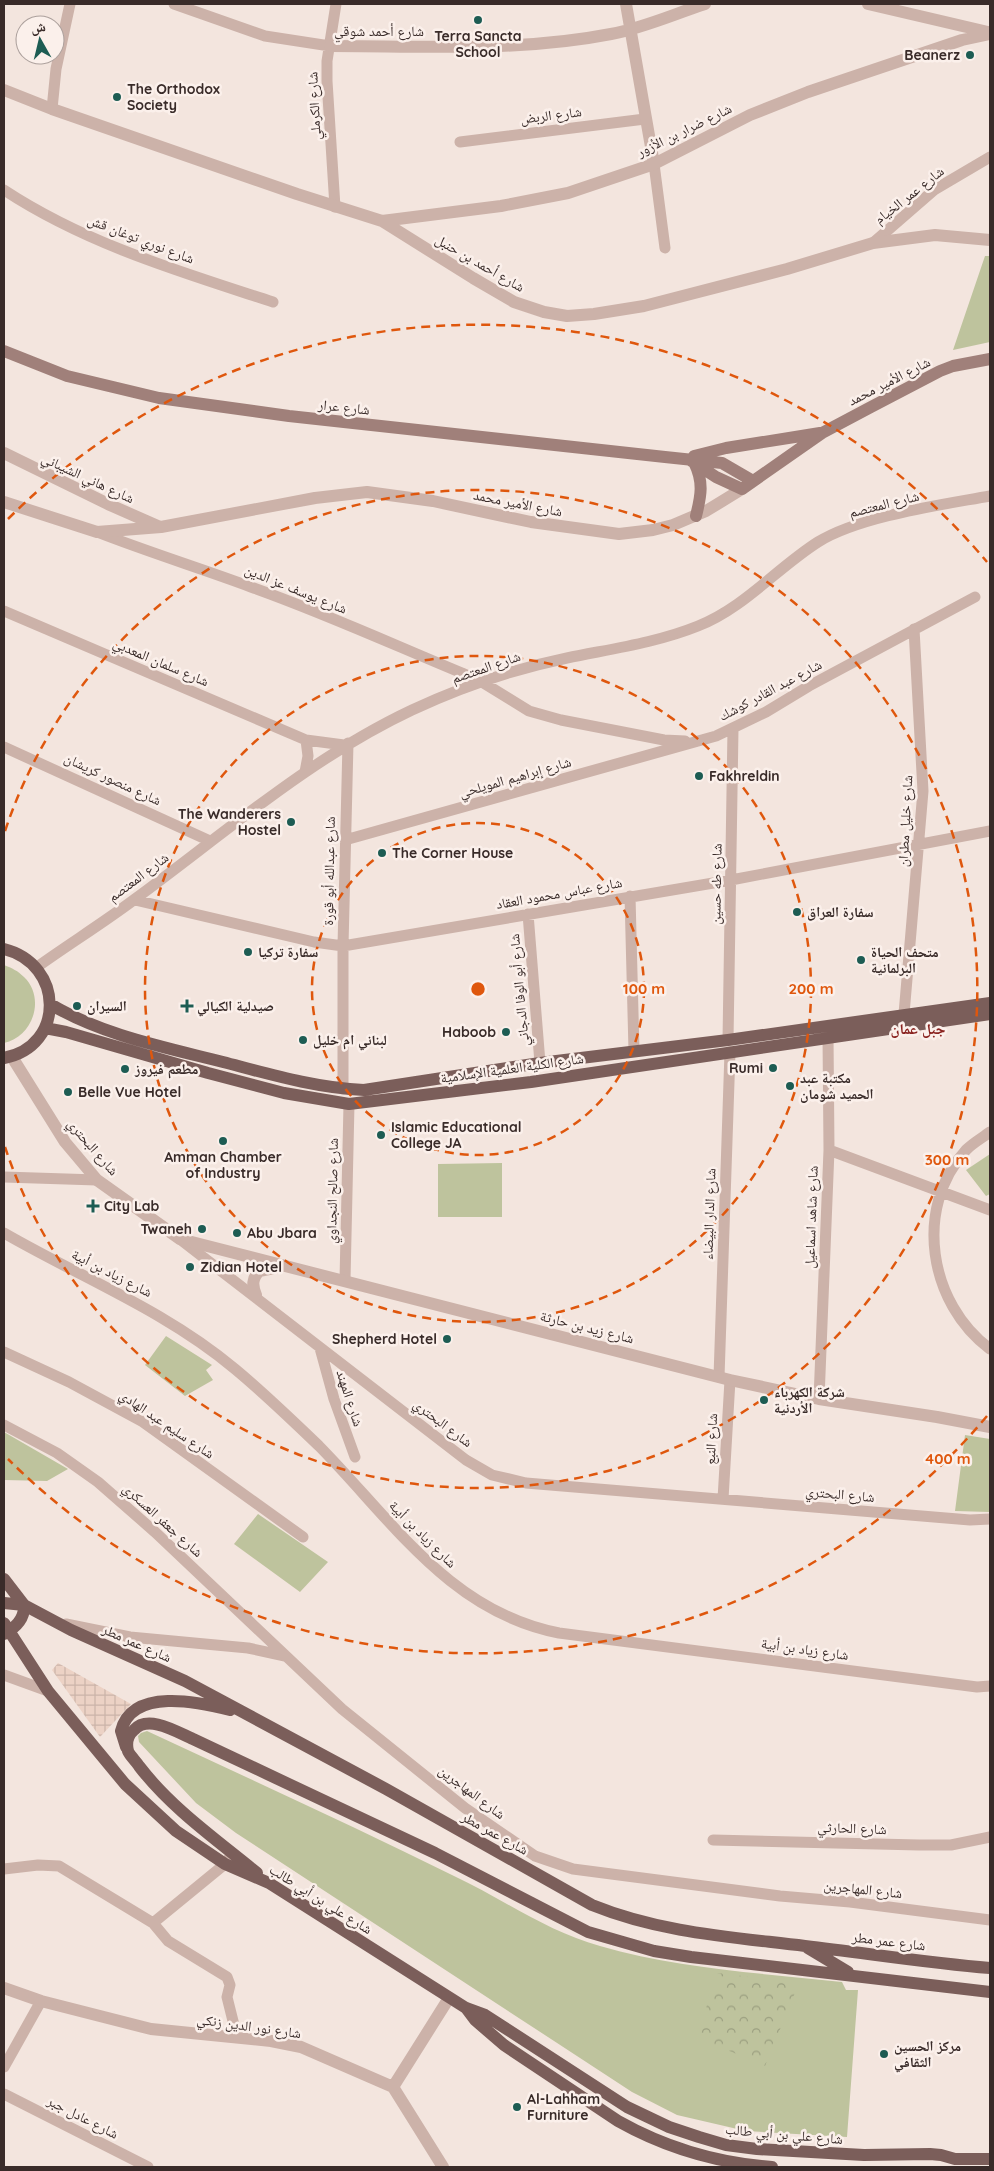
<svg xmlns="http://www.w3.org/2000/svg" width="994" height="2171" font-family="Quicksand,'Noto Naskh Arabic',sans-serif">
  <style>
    .green { fill: #bec39d }
    .forest { fill: url(#forest-crowns) }
    .plaza { fill: url(#plaza-grid) }
    .lines { fill: none; stroke-linecap: round; stroke-linejoin: round }
    .minor { stroke: #ccb2a9; stroke-width: 11 }
    .tertiary { stroke: #ccb2a9; stroke-width: 12 }
    .secondary { stroke: #a0807a; stroke-width: 12 }
    .primary { stroke: #7b5e5a; stroke-width: 12 }
    .ring { fill: none; stroke: #df570d; stroke-width: 2.5; stroke-dasharray: 9 6 }
    .poi-dot { fill: #1d5c53; stroke: #fbf0eb; stroke-width: 2 }
    .labels { text-anchor: middle; stroke-width: 5; stroke-linejoin: round; paint-order: stroke }
    .street-label { font-size: 14px; fill: #392b29; stroke: #fbf0eb }
    .poi-label { font-size: 14px; font-weight: bold; fill: #392b29; stroke: #fbf0eb; text-anchor: start }
    .neighbourhood-label { font-size: 15px; font-weight: bold; fill: #8a2320; stroke: #fbf0eb }
    .centre { fill: #df570d; stroke: #fbf0eb; stroke-width: 2.5 }
    .ring-label { font-size: 15px; text-anchor: middle; font-weight: bold; fill: #df570d; stroke: #fbf0eb; stroke-width: 5; stroke-linejoin: round; paint-order: stroke }
  </style>
  <defs>
    <pattern id="forest-crowns" width="20" height="18" patternUnits="userSpaceOnUse" patternTransform="scale(1.25)"><rect width="20" height="18" fill="#bec39d"/><path d="M2 6a3 3 0 1 1 6 0M12 15a3 3 0 1 1 6 0" fill="none" stroke="#9b9f80"/></pattern>
    <pattern id="plaza-grid" width="8" height="8" patternUnits="userSpaceOnUse" patternTransform="scale(1.25)"><rect width="8" height="8" fill="#ecd2c5"/><path d="M0 4h8M4 0v8" fill="none" stroke="#cbb4a9"/></pattern>
  </defs>
  <rect width="100%" height="100%" fill="#f3e5de"/>
  <!-- green -->
  <path class="green" d="M985 256H990V342L953 350Z
    M4 965C12 968 18 971 24 977 46 998 33 1037 4 1043Z
    M990 1154V1194L986 1196 966 1170Z
    M502 1163V1217H438V1164Z
    M166 1336 212 1365 206 1370 213 1380 185 1396 145 1365Z
    M4 1432 68 1469 47 1481 4 1480Z
    M965 1435 990 1439V1512L955 1511Z
    M258 1514 328 1562 300 1592 234 1544Z
    M147 1731C250 1779 353 1826 454 1876 503 1899 548 1932 600 1946 679 1969 761 1973 842 1982L846 1990H858L847 2137 746 2131 677 2115 632 2092 236 1833 196 1803 139 1742 138 1736 141 1733Z"/>
  <!-- forest -->
  <path class="forest" d="M718 1973 799 1983 765 2066 696 2037Z"/>
  <!-- plaza -->
  <path class="plaza" d="M58 1663 131 1704 100 1737 52 1670Z"/>
  <g class="lines">
    <!-- minor -->
    <path class="minor" d="M174 4 265 36 330 46
      M52 109 56 69 70 4
      M460 142 645 119
      M654 164 665 248
      M4 190C86 244 181 272 273 302
      M335 207 327 81V61L336 4
      M873 243 934 190 990 157
      M97 532C148 552 200 568 251 587 322 612 392 644 462 673L482 682 529 711 561 720 664 740 685 741
      M4 611 306 740 344 745
      M4 747 210 841
      M305 772 308 756 306 740
      M345 840 716 736 766 712 809 686 975 597
      M630 896 634 1051
      M135 900 314 942 343 946 731 880 990 831
      M528 914 540 1063
      M37 967C69 944 103 923 135 899 225 833 310 758 412 710 461 687 514 669 567 658 610 649 656 643 698 626 744 608 777 568 818 542 860 516 941 505 990 496
      M904 1014 923 791 914 629
      M728 1040 733 729
      M343 1089V946L348 743
      M990 1132C982 1138 973 1143 966 1150 913 1208 929 1304 990 1349
      M829 1150 990 1210
      M4 1177 97 1180
      M4 1233C82 1278 166 1311 235 1369 264 1393 292 1420 319 1446 392 1520 450 1612 559 1633L977 1687 990 1686
      M181 1240 466 1460 492 1475 526 1483 970 1520 990 1519
      M345 1280 349 1104
      M320 1348 334 1399 355 1457
      M4 1352 69 1382 143 1422 303 1537
      M719 1377 730 1052
      M819 1399 829 1150 828 1036
      M4 1425 57 1453 98 1482 155 1532 342 1709 465 1808 535 1856 573 1869 780 1896 850 1902 990 1920
      M723 1499 730 1380
      M66 1624 130 1637 248 1648 285 1656
      M4 1675 48 1691
      M713 1840 919 1845H951L990 1837
      M4 1869 38 1865 59 1866 153 1923 225 1864 230 1857
      M153 1923 168 1941 227 1977 230 1985 227 1997 237 2037
      M4 2067 41 2001
      M4 2094 148 2167"/>
    <!-- tertiary -->
    <path class="tertiary" d="M626 4 654 164
      M868 4 988 32
      M330 46C423 46 519 52 611 34 643 28 674 14 705 4
      M4 90 52 109 297 194 382 221 473 278 514 302 544 312 567 316 594 314 644 306 787 269 873 243 935 235 990 240
      M382 221 501 206 568 193 654 164 750 115 808 92 962 40 990 34
      M4 453 110 505 160 527
      M4 502 97 532 161 527 315 498 367 492 433 501 531 522 619 534 653 530 673 525 706 511 742 489
      M12 1057 65 1142 97 1180 180 1239 730 1380 819 1399 937 1417 990 1427
      M256 1295C252 1285 252 1279 259 1271L279 1267
      M4 1988 41 2001 151 2029 271 2041 301 2047 393 2087 443 2167
      M393 2087 449 1998"/>
    <!-- secondary -->
    <path class="secondary" d="M4 351 67 376 159 398 289 416 665 457 722 463 753 481
      M694 456 726 448 820 433
      M690 460 716 477 742 489 822 433 871 407 940 371 953 366 990 359
      M694 462C704 482 701 496 696 516"/>
    <!-- primary -->
    <path class="primary" d="M4 949C64 964 66 1046 4 1058
      M50 1004C102 1035 164 1047 223 1062 269 1074 316 1088 364 1090L540 1063 728 1040 990 1003
      M45 1028 66 1032 208 1073 284 1093 349 1104 531 1082 990 1014
      M4 1579 24 1605C25 1619 15 1628 4 1634
      M4 1603 24 1605 71 1630 185 1681 386 1789 592 1905C661 1933 732 1937 805 1946 866 1953 928 1963 990 1968
      M4 1623 48 1691 125 1784 176 1831 225 1864 269 1883 466 2008 485 2015 627 2107 669 2127 699 2137 726 2145 757 2149 864 2155 930 2154 941 2155 955 2159H990
      M126 1747 121 1731C132 1687 199 1702 230 1710
      M257 1873C217 1840 171 1808 139 1766 136 1761 130 1756 128 1751 126 1743 128 1735 134 1730 148 1714 177 1732 193 1739L435 1853 588 1932 654 1951 691 1957 990 1992
      M808 1948 848 1972
      M466 2008 475 2020 504 2045 618 2121C666 2148 717 2163 772 2167"/>
  </g>
  <!-- distance rings -->
  <g class="ring">
    <circle cx="478" cy="989" r="166"/>
    <circle cx="478" cy="989" r="333"/>
    <path d="M5 831A499 499 0 1 1 5 1147"/>
    <path d="M987 1416A665 665 0 0 1 8 1459M8 519A665 665 0 0 1 987 562"/>
  </g>
  <!-- markers -->
  <g class="poi-dot">
    <circle cx="478" cy="20" r="5"/>
    <circle cx="970" cy="55" r="5"/>
    <circle cx="117" cy="97" r="5"/>
    <circle cx="699" cy="776" r="5"/>
    <circle cx="291" cy="822" r="5"/>
    <circle cx="382" cy="853" r="5"/>
    <circle cx="797" cy="912" r="5"/>
    <circle cx="248" cy="952" r="5"/>
    <circle cx="861" cy="960" r="5"/>
    <circle cx="77" cy="1006" r="5"/>
    <path d="M184.5 998.5h5v5h5v5h-5v5h-5v-5h-5v-5h5z"/>
    <circle cx="506" cy="1032" r="5"/>
    <circle cx="303" cy="1040" r="5"/>
    <circle cx="773" cy="1068" r="5"/>
    <circle cx="125" cy="1069" r="5"/>
    <circle cx="790" cy="1086" r="5"/>
    <circle cx="68" cy="1092" r="5"/>
    <circle cx="381" cy="1135" r="5"/>
    <circle cx="223" cy="1141" r="5"/>
    <path d="M90.5 1198.5h5v5h5v5h-5v5h-5v-5h-5v-5h5z"/>
    <circle cx="202" cy="1229" r="5"/>
    <circle cx="237" cy="1233" r="5"/>
    <circle cx="190" cy="1267" r="5"/>
    <circle cx="447" cy="1339" r="5"/>
    <circle cx="764" cy="1400" r="5"/>
    <circle cx="884" cy="2054" r="5"/>
    <circle cx="517" cy="2107" r="5"/>
  </g>
  <g class="labels">
    <!-- street labels -->
    <g class="street-label">
      <text x="379" y="36">شارع أحمد شوقي</text>
      <text transform="translate(314 106) rotate(-93)" y="5">شارع الكرملي</text>
      <text transform="translate(551 115) rotate(-7)" y="5">شارع الربض</text>
      <text transform="translate(684 130) rotate(-26)" y="5">شارع ضرار بن الأزور</text>
      <text transform="translate(909 195) rotate(-38)" y="5">شارع عمر الخيام</text>
      <text transform="translate(141 239) rotate(21)" y="5">شارع نوري توغان قش</text>
      <text transform="translate(480 263) rotate(30)" y="5">شارع أحمد بن حنبل</text>
      <text transform="translate(889 381) rotate(-27)" y="5">شارع الأمير محمد</text>
      <text transform="translate(344 407) rotate(6)" y="5">شارع عرار</text>
      <text transform="translate(88 478) rotate(25)" y="5">شارع هاني الشيباني</text>
      <text transform="translate(518 503) rotate(11)" y="5">شارع الأمير محمد</text>
      <text transform="translate(884 504) rotate(-14)" y="5">شارع المعتصم</text>
      <text transform="translate(296 589) rotate(22)" y="5">شارع يوسف عز الدين</text>
      <text transform="translate(161 662) rotate(23)" y="5">شارع سلمان المعدبي</text>
      <text transform="translate(486 667) rotate(-19)" y="5">شارع المعتصم</text>
      <text transform="translate(770 690) rotate(-28)" y="5">شارع عبد القادر كوشك</text>
      <text transform="translate(515 777) rotate(-16)" y="5">شارع إبراهيم المويلحي</text>
      <text transform="translate(113 779) rotate(25)" y="5">شارع منصور كريشان</text>
      <text transform="translate(905 821) rotate(-87)" y="5">شارع خليل مطران</text>
      <text transform="translate(329 871) rotate(-89)" y="5">شارع عبدالله أبو قورة</text>
      <text transform="translate(138 877) rotate(-37)" y="5">شارع المعتصم</text>
      <text transform="translate(716 884) rotate(-89)" y="5">شارع طه حسين</text>
      <text transform="translate(559 893) rotate(-10)" y="5">شارع عباس محمود العقاد</text>
      <text transform="translate(519 990) rotate(-95)" y="5">شارع أبو الوفا الدجاني</text>
      <text transform="translate(512 1068) rotate(-8)" y="5">شارع الكلية العلمية الإسلامية</text>
      <text transform="translate(93 1147) rotate(49)" y="5">شارع البحتري</text>
      <text transform="translate(332 1191) rotate(-89)" y="5">شارع صالح النجداوي</text>
      <text transform="translate(709 1214) rotate(-88)" y="5">شارع الدار البيضاء</text>
      <text transform="translate(811 1217) rotate(-88)" y="5">شارع شاهد اسماعيل</text>
      <text transform="translate(112 1273) rotate(27)" y="5">شارع زياد بن أبية</text>
      <text transform="translate(587 1327) rotate(14)" y="5">شارع زيد بن حارثة</text>
      <text transform="translate(350 1398) rotate(72)" y="5">شارع المهند</text>
      <text transform="translate(443 1423) rotate(37)" y="5">شارع البحتري</text>
      <text transform="translate(167 1424) rotate(34)" y="5">شارع سليم عبد الهادي</text>
      <text transform="translate(711 1439) rotate(-87)" y="5">شارع النبع</text>
      <text transform="translate(840 1494) rotate(5)" y="5">شارع البحتري</text>
      <text transform="translate(163 1520) rotate(42)" y="5">شارع جعفر العسكري</text>
      <text transform="translate(423 1534) rotate(45)" y="5">شارع زياد بن أبية</text>
      <text transform="translate(137 1643) rotate(24)" y="5">شارع عمر مطر</text>
      <text transform="translate(805 1649) rotate(8)" y="5">شارع زياد بن أبية</text>
      <text transform="translate(472 1792) rotate(37)" y="5">شارع المهاجرين</text>
      <text transform="translate(852 1828) rotate(2)" y="5">شارع الحارثي</text>
      <text transform="translate(495 1833) rotate(29)" y="5">شارع عمر مطر</text>
      <text transform="translate(863 1889) rotate(6)" y="5">شارع المهاجرين</text>
      <text transform="translate(321 1899) rotate(32)" y="5">شارع علي بن أبي طالب</text>
      <text transform="translate(889 1941) rotate(7)" y="5">شارع عمر مطر</text>
      <text transform="translate(249 2026) rotate(8)" y="5">شارع نور الدين زنكي</text>
      <text transform="translate(83 2117) rotate(27)" y="5">شارع عادل جبر</text>
      <text transform="translate(784 2134) rotate(5)" y="5">شارع علي بن أبي طالب</text>
    </g>
    <!-- poi labels -->
    <g class="poi-label">
      <text x="478" y="41" text-anchor="middle">Terra Sancta<tspan x="478" dy="16">School</tspan></text>
      <text x="960" y="60" text-anchor="end">Beanerz</text>
      <text x="127" y="94">The Orthodox<tspan x="127" dy="16">Society</tspan></text>
      <text x="709" y="781">Fakhreldin</text>
      <text x="281" y="819" text-anchor="end">The Wanderers<tspan x="281" dy="16">Hostel</tspan></text>
      <text x="392" y="858">The Corner House</text>
      <text x="807" y="917">سفارة العراق</text>
      <text x="258" y="957">سفارة تركيا</text>
      <text x="871" y="957">متحف الحياة<tspan x="871" dy="16">البرلمانية</tspan></text>
      <text x="87" y="1011">السيران</text>
      <text x="197" y="1011">صيدلية الكيالي</text>
      <text x="496" y="1037" text-anchor="end">Haboob</text>
      <text x="313" y="1045">لبناني ام خليل</text>
      <text x="763" y="1073" text-anchor="end">Rumi</text>
      <text x="135" y="1074">مطعم فيروز</text>
      <text x="800" y="1083">مكتبة عبد<tspan x="800" dy="16">الحميد شومان</tspan></text>
      <text x="78" y="1097">Belle Vue Hotel</text>
      <text x="391" y="1132">Islamic Educational<tspan x="391" dy="16">College JA</tspan></text>
      <text x="223" y="1162" text-anchor="middle">Amman Chamber<tspan x="223" dy="16">of Industry</tspan></text>
      <text x="104" y="1211">City Lab</text>
      <text x="192" y="1234" text-anchor="end">Twaneh</text>
      <text x="247" y="1238">Abu Jbara</text>
      <text x="200" y="1272">Zidian Hotel</text>
      <text x="437" y="1344" text-anchor="end">Shepherd Hotel</text>
      <text x="774" y="1397">شركة الكهرباء<tspan x="774" dy="16">الأردنية</tspan></text>
      <text x="894" y="2051">مركز الحسين<tspan x="894" dy="16">الثقافي</tspan></text>
      <text x="527" y="2104">Al-Lahham<tspan x="527" dy="16">Furniture</tspan></text>
    </g>
    <!-- neighbourhood labels -->
    <g class="neighbourhood-label">
      <text x="918" y="1034">جبل عمان</text>
    </g>
  </g>
  <circle cx="478" cy="989" r="8" class="centre"/>
  <g class="ring-label">
    <text x="644" y="994">100 m</text>
    <text x="811" y="994">200 m</text>
    <text x="947" y="1165">300 m</text>
    <text x="948" y="1464">400 m</text>
  </g>
  <!-- border -->
  <rect width="994" height="2171" fill="none" stroke="#392b29" stroke-width="10"/>
  <!-- north arrow -->
  <g transform="translate(40 40) rotate(352)"><circle r="24" fill="#fbf0eb" stroke="#ada19d"/>
  <path d="M0-4L9 19L0 12L-9 19Z" fill="#1d5c53"/>
  <text y="-8" font-size="14" font-weight="bold" text-anchor="middle" fill="#392b29">ش</text>
  </g>
</svg>
